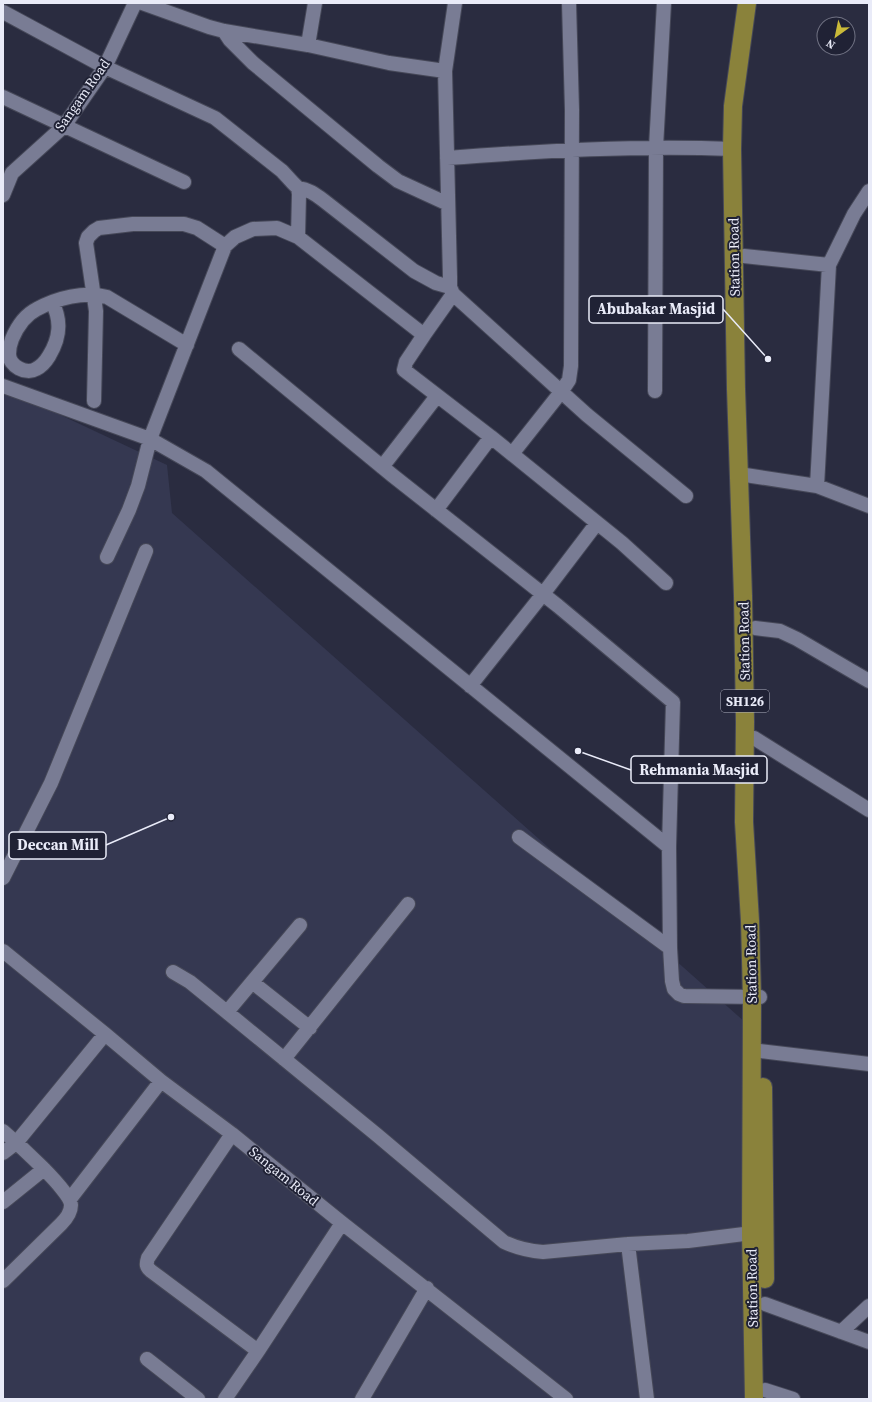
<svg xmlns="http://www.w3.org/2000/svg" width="872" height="1402" font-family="'Source Serif 4',serif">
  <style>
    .built { fill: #353851 }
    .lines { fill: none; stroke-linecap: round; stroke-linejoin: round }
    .minor-casing { stroke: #464858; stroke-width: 16 }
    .major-casing { stroke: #464858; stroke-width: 20 }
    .minor { stroke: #797c94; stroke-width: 14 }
    .major { stroke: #8a823b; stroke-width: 18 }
    .labels { text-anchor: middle; stroke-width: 4; stroke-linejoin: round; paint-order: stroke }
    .shield { fill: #202235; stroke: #adafbe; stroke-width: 1 }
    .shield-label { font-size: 13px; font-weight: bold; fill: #e9ebf8 }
    .street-label { font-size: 14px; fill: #e9ebf8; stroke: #202235 }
    .leader { fill: none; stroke: #e9ebf8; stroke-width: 1.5 }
    .callout-dot { fill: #e9ebf8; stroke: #202235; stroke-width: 1.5 }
    .callout { fill: #202235; stroke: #e9ebf8; stroke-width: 1.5 }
    .callout-label { font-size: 15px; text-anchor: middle; font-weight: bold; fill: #e9ebf8 }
  </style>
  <rect width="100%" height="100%" fill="#2a2c40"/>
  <!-- built -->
  <path class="built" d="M3 388 167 465 172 513 746 1023 745 1399H3Z"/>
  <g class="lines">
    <defs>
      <path id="minor" d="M142 3 209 27 224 31 308 45 389 63 445 71 450 277V287L453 294 587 415 686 496
        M3 12 105 67 215 118 282 171 293 183 298 188 299 194 298 237 424 335 406 362 404 370 491 437 622 543 666 583
        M224 31 230 40 253 63 378 166 398 181 448 204
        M308 45 315 3
        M445 71 455 3
        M3 97 184 182
        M447 158C542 151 637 145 732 149
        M298 188C308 189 315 194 323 200L414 271 436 283 450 287
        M3 195 12 173 64 126 105 67 135 3
        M744 256 829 265
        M52 302C62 321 60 338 49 356 46 361 42 366 36 369 26 375 9 366 9 354 9 349 10 344 12 339 17 327 25 315 37 309 57 298 84 291 107 297L187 345
        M424 335 453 294
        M239 349 392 475 558 606 673 702 669 847 670 948 672 981 674 989 679 994 684 996 760 997
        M3 386 150 439 206 471 669 847
        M655 391 656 147 664 3
        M94 401 96 311 86 243 88 237 94 231 99 228 133 224H184L197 228 225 246
        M512 454 561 392 569 380 571 366 572 110 569 3
        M382 467 437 396
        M739 474 817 486 869 506
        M817 486 829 265 854 214 869 191
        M436 510 491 437
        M107 557 129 510 138 486 150 439 225 246 235 237 253 229 277 228 298 237
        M755 628 780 631 797 639 869 681
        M470 686 543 594 597 523
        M754 738 869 810
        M519 837 670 948
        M3 878 51 783 146 551
        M3 951 105 1034 161 1081 232 1134 342 1223 566 1399
        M173 972 190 982 206 995 377 1135 504 1242C517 1248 529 1251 543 1252L628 1244 688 1241 760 1232
        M252 982 310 1028
        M227 1012 300 925
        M752 1050 869 1064
        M284 1059 408 904
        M3 1131C16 1142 71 1191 71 1205 71 1213 66 1219 61 1224L3 1281
        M232 1134 148 1258C146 1264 146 1267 151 1271L258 1351
        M3 1153 16 1143 105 1034
        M70 1199 161 1081
        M3 1202 44 1169
        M628 1244 647 1399
        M765 1304 869 1342
        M841 1332 869 1306
        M147 1359 198 1399
        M765 1390 793 1399
        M225 1399 258 1351 342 1223
        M362 1399 427 1288"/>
      <path id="major" d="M747 3 733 106 732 149 736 389 743 596 745 722 744 822 750 921 752 998 751 1233 754 1399
        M763 1087 765 1279"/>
    </defs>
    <!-- minor casing -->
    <use href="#minor" class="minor-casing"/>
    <!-- major casing -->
    <use href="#major" class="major-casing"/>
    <!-- minor -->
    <use href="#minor" class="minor"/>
    <!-- major -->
    <use href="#major" class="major"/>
  </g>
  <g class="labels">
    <!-- shield labels -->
    <rect class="shield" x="721" y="690" width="48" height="22" rx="3"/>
    <g class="shield-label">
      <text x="745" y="706">SH126</text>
    </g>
    <!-- street labels -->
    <g class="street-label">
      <text transform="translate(82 95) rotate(-55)" y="5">Sangam Road</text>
      <text transform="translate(734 257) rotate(-91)" y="5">Station Road</text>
      <text transform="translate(744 641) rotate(-91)" y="5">Station Road</text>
      <text transform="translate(751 964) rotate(-91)" y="5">Station Road</text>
      <text transform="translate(284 1176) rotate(39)" y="5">Sangam Road</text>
      <text transform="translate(752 1288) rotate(-91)" y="5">Station Road</text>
    </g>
  </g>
  <!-- callouts -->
  <path class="leader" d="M768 359L723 309M578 751L631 770M171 817L106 845"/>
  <g class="callout-dot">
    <circle cx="768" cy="359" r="4"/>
    <circle cx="578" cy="751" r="4"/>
    <circle cx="171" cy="817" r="4"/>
  </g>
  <g class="callout">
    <rect x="589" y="296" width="134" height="27" rx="4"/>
    <rect x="631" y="756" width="136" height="27" rx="4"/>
    <rect x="9" y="832" width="97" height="27" rx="4"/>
  </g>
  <g class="callout-label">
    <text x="656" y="314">Abubakar Masjid</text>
    <text x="699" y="775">Rehmania Masjid</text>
    <text x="58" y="850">Deccan Mill</text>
  </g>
  <!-- border -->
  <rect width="872" height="1402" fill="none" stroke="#e9ebf8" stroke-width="8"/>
  <!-- north arrow -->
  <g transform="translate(836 36) rotate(213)"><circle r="19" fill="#202235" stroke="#707283"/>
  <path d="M0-3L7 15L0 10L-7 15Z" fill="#caba39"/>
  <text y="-6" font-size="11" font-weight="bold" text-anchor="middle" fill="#e9ebf8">N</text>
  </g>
</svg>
